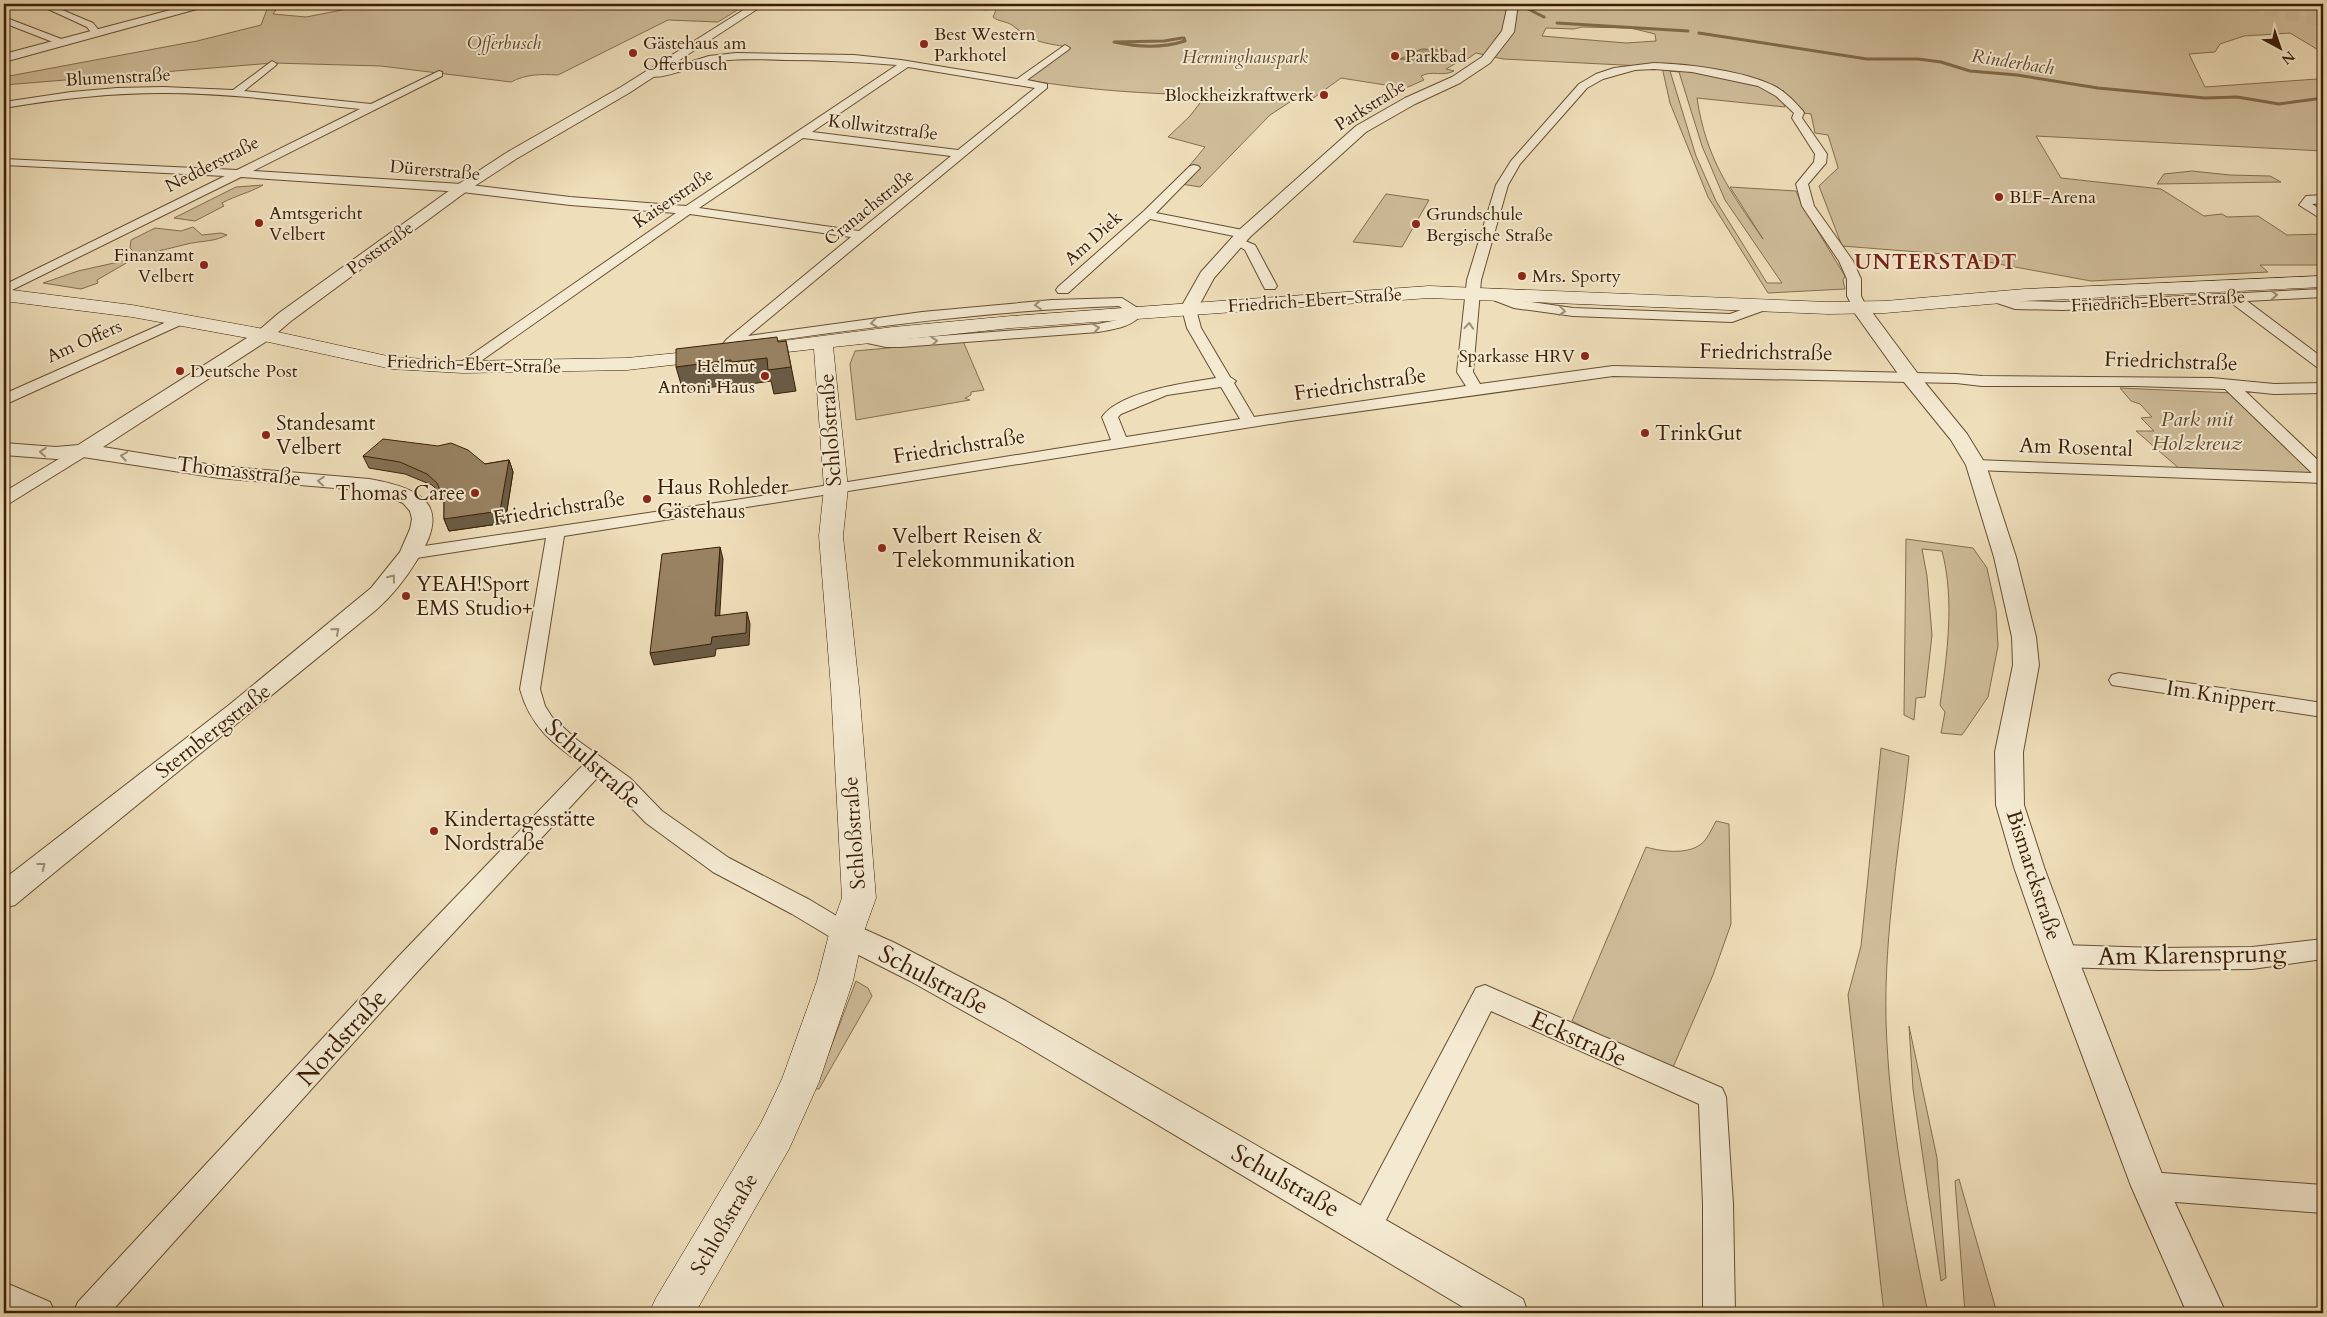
<svg xmlns="http://www.w3.org/2000/svg" width="2327" height="1317" font-family="Cardo,serif">
  <style>
    .green { fill: #cfbd9a; stroke: #846e4f; fill-rule: evenodd }
    .water { fill: #b19d7b; stroke: #816a4b }
    .lines { fill: none; stroke-linecap: round; stroke-linejoin: round }
    .stream { stroke: #816a4b; stroke-width: 3 }
    .motorway-tunnel { stroke: #cab895; stroke-width: 14; stroke-dasharray: 14 7; stroke-linecap: butt }
    .minor-casing { stroke: #674e31; stroke-width: 2 }
    .tertiary-casing { stroke: #674e31; stroke-width: 2 }
    .secondary-casing { stroke: #3a1e04; stroke-width: 1 }
    .minor { fill: #f4ead2; fill-rule: evenodd }
    .tertiary { fill: #f4ead2; fill-rule: evenodd }
    .secondary { fill: #f4ead2; fill-rule: evenodd }
    .wall { fill: #837054; stroke: #3a1e04 }
    .shaded-wall { fill: #6a5b45; stroke: #3a1e04 }
    .building { fill: #988262; stroke: #3a1e04 }
    .oneway { stroke: #a08e75 }
    .poi-dot { fill: #8f2418; stroke: #f4ead2; stroke-width: 2 }
    .labels { text-anchor: middle; stroke-width: 4; stroke-linejoin: round; paint-order: stroke }
    .far-poi-label { font-size: 18px; fill: #3a1e04; stroke: #f4ead2; text-anchor: start }
    .far-park-label { font-size: 18px; font-style: italic; fill: #5f462a; stroke: #f4ead2 }
    .far-street-label { font-size: 18px; fill: #3a1e04; stroke: #f4ead2 }
    .far-water-label { font-size: 19px; font-style: italic; fill: #644a2e; stroke: #f4ead2 }
    .far-district-label { font-size: 21px; font-weight: bold; letter-spacing: 1px; fill: #7a1f14; stroke: #f4ead2 }
    .street-label { font-size: 21px; fill: #3a1e04; stroke: #f4ead2 }
    .park-label { font-size: 21px; font-style: italic; fill: #5f462a; stroke: #f4ead2 }
    .poi-label { font-size: 21px; fill: #3a1e04; stroke: #f4ead2; text-anchor: start }
    .near-street-label { font-size: 25px; fill: #3a1e04; stroke: #f4ead2 }
  </style>
  <rect width="100%" height="100%" fill="#eedeb9"/>
  <filter id="stains"><feTurbulence type="fractalNoise" baseFrequency=".004" numOctaves="4"/><feColorMatrix values="0 0 0 0 .2 0 0 0 0 .09 0 0 0 0 .02 0 0 0 .5 -.17"/></filter>
  <radialGradient id="worn" r=".72"><stop offset=".6" stop-color="#630" stop-opacity="0"/><stop offset="1" stop-color="#630" stop-opacity=".3"/></radialGradient>
  <!-- green -->
  <path class="green" d="M269 4H280L273 14 306 17 347 9 351 4H747L718 22 668 20 558 75C541 74 526 74 511 82L381 66 273 63 4 85V77L197 41 261 25Z
    M977 4H2323V51H2320L2290 33 2244 36 2220 44 2215 52 2189 54 2205 87 2317 79 2323 77V151L2036 136 2061 178 2161 189 2204 216 2222 214 2227 217 2258 216 2287 235 2323 234V265H2260L2268 272 2091 281 1944 254 1842 246 1819 186 1838 168 1837 164 1828 135 1815 133 1811 114 1796 112 1783 90 1780 95 1785 107 1697 98C1706 159 1730 191 1763 239L1730 187 1796 191 1802 205 1845 276 1843 280 1845 289 1768 293 1708 197 1670 103 1662 67 1503 59 1476 53 1463 62H1458L1446 69 1454 71C1443 77 1432 70 1421 76L1424 80 1401 90 1398 87 1341 78 1308 102 1293 100 1270 115 1200 187 1175 183 1205 147 1168 137 1190 116 1206 95C1146 94 1086 90 1027 80L1069 47C1042 43 1033 42 1012 25 1006 21 999 22 993 17L997 8 985 10ZM1582 27 1631 28 1655 34 1656 41 1626 43 1542 36 1546 28 1574 29ZM1670 71 1679 72 1702 146 1725 200 1782 283H1767L1716 201 1696 156Z
    M2192 171 2230 175 2270 176 2281 182 2157 184 2164 174Z
    M263 185C249 193 237 195 222 203L224 206 195 221 174 218 236 187Z
    M1386 194 1429 200 1402 247 1353 242Z
    M193 227 202 235 221 233 227 235C216 241 204 241 192 243 173 247 156 253 136 254L130 248 131 240 155 228 181 231Z
    M123 261 128 262 97 280 98 283 81 289 43 283 78 271Z
    M963 341 984 390 971 392V395L965 398 970 400 856 420 850 364 855 351Z
    M2120 388 2233 393 2323 475 2181 470 2136 431H2154L2141 418 2152 417 2140 404 2131 401Z
    M1906 539 1973 548 1987 568 1996 610 1998 646 1988 697 1962 735 1941 733 1945 712 1940 705C1947 656 1955 600 1942 551L1922 549 1927 576 1932 635 1925 697 1916 698 1914 720 1904 715Z
    M1881 748 1909 756C1900 844 1884 932 1886 1021 1889 1119 1908 1217 1928 1313H1884L1848 995 1861 946Z
    M1716 821 1729 824 1731 924 1713 975 1671 1072 1572 1021 1646 847C1663 852 1694 856 1706 839 1710 833 1713 827 1716 821Z
    M856 981 868 988 872 996 819 1089H815Z
    M1909 1026 1937 1158 1946 1278 1941 1281 1913 1089Z
    M1959 1179 1997 1313H1965L1955 1181Z"/>
  <!-- water -->
  <path class="water" d="M1422 49 1447 50 1446 54 1452 56C1441 62 1429 59 1418 59L1420 61 1400 59C1408 54 1415 59 1424 57L1409 54Z"/>
  <g class="lines">
    <!-- stream -->
    <path class="stream" d="M1526 8 1544 17
      M1557 23 1688 31
      M1699 33 1867 59H1918L1941 62 1970 71 2017 75 2098 88 2205 98 2237 97 2279 104 2323 98
      M1182 38 1164 41 1114 42C1137 47 1163 48 1185 41L1184 38"/>
    <!-- motorway-tunnel -->
    <path class="motorway-tunnel" d="M2245 4 2323 20"/>
    <defs>
      <path id="minor" d="M37 4H48L93 23 101 33 93 35 87 27Z
        M4 17 64 40 66 42 58 44 4 23Z
        M1065 45 1070 48 1068 50 1027 80 1047 84V88L748 336 922 312 1052 300 1122 298 1144 312C1133 327 1115 329 1098 332L901 347H886L853 340 851 337 858 333 886 339H901L1098 324 1117 320 1128 312 1119 306C995 310 872 327 749 344L735 347 726 358H716L714 355 727 339 851 237 690 214 468 370H458L456 367 458 364 676 213 570 205 462 192 241 177 4 294V285L225 176 4 165V159L237 170 360 109C295 102 229 93 163 93 110 93 57 99 4 108V102L71 92 117 88 163 87 233 90 272 61 277 64 275 66 244 91 371 104 439 71 442 72V76L253 171 462 184 570 197 686 206 897 65C860 62 823 60 785 60 754 59 724 57 694 67 683 70 655 82 646 74L648 72 667 69 709 56 736 53 854 55 901 60 1017 79ZM908 67 1035 88 958 150 812 132ZM803 138 951 156 859 231 699 208Z
        M1654 63C1688 64 1747 71 1776 87 1787 93 1795 102 1803 111L1804 113 1802 118 1827 154 1826 163 1808 184 1814 206 1853 261 1861 279V296L1867 308 1860 312 1855 311 1847 296V279L1839 261 1802 206 1796 184 1814 162 1815 154 1792 118 1794 113 1776 96 1758 86 1692 72 1654 69 1635 70 1603 79 1587 88 1520 164 1508 185 1481 280 1473 372 1480 384 1613 366 1956 374 1982 376 2212 378 2274 384 2323 383V393L2274 394 2245 391 2323 465V483L1976 470 1970 469 1968 465 1970 461 1976 460 2312 473 2225 389 2135 386H1982L1956 383 1613 376 1290 421 564 536 540 689 545 706 552 717 577 740 630 778 662 811 729 858 810 900 855 927 858 934 855 941 846 944 837 941 792 914 713 872 646 823 614 790 598 777 417 972 110 1313H73L78 1302 399 956 583 765C553 744 530 726 520 689L546 538 410 559 404 557 401 553 404 549 729 501 1111 440 1102 417C1120 391 1186 383 1216 378L1187 328 1182 309 1189 305 1196 309 1201 328 1230 377 1236 381 1234 383 1254 417 1466 386 1457 372 1467 280 1496 185 1511 161 1579 84 1596 74 1614 68ZM1221 387 1240 419 1126 437 1118 417 1121 414 1167 395Z
        M1194 165 1198 166 1200 168 1198 170 1156 213 1248 231 1250 234 1248 237 1244 238 1150 219 1068 293H1058L1056 290 1058 287 1144 211 1190 166Z
        M2323 195V203L2312 204 2323 211V220L2299 205 2306 196Z
        M1238 238 1255 245 1277 286 1275 289H1265L1245 250 1232 242Z
        M2323 289V297L2247 301 2323 358V369L2318 368 2230 302 2063 310 2015 309 1988 300 1986 297 1993 293 2017 301 2063 302Z
        M1493 291 1517 300 1573 308 1730 314 1763 302 1770 306 1768 309 1732 322 1573 316 1514 308 1488 298 1486 295 1488 292Z
        M180 316 185 317 187 320 185 323 4 405V394Z
        M83 446 89 448 91 451 89 454 10 503 4 504V492L77 448Z
        M2119 673 2323 703V717L2112 685 2109 680 2112 675Z
        M2323 939V959L2252 969 2157 970 2061 967 2052 963 2048 956 2052 949 2061 945 2157 948 2252 947Z
        M1485 985 1722 1088 1726 1097 1733 1204 1735 1313H1703V1204L1699 1104 1491 1011 1377 1238 1366 1242 1355 1238 1351 1227 1355 1216 1476 988Z
        M2149 1172 2323 1185V1213L2149 1200 2139 1196 2134 1186 2139 1176Z
        M4 1282 50 1302 55 1313H4Z"/>
      <path id="tertiary" d="M193 4H209L208 6 4 62V54Z
        M753 4H765L629 93 516 159 467 191 291 321 270 339 103 447 219 466 369 479C422 488 453 505 417 560 406 578 392 596 376 610L44 881 15 905 4 908V879L229 705 371 588 400 552 410 529 412 519 410 511 403 503 386 496 369 491 219 478 83 457 56 459 4 455V443L56 447 78 445 258 331 279 313 457 185 506 153 621 87Z
        M1508 4H1518L1514 32 1490 63 1460 83 1415 104 1366 132 1250 237 1214 278 1195 313H1183L1180 309 1201 272 1238 231 1356 126 1405 98 1452 77 1482 57 1502 31Z
        M1860 303 1866 304 1918 374 1967 434 1986 465 2016 557 2036 637 2039 665 2023 752 2024 805 2044 867 2077 956 2164 1179 2226 1313H2187L2131 1186 2045 956 2014 867 1996 805 1995 752 2013 665 2012 637 1994 557 1966 465 1951 440 1904 382 1851 308 1854 304Z
        M846 921 895 943 1006 1001 1523 1299 1528 1313H1473L1019 1042 910 981 835 943 831 934 835 925Z"/>
      <path id="secondary" d="M2323 276V287L2025 301 1885 313 1828 314 1429 298 1011 328 833 347 848 488 843 536 859 688 876 898 863 934 853 981 819 1082 789 1149 695 1313H649L656 1298 761 1123 782 1079 817 981 829 934 842 898 831 688 819 536 824 488 814 349 627 370 463 373 392 369 264 341 132 317 4 301V289L132 305 264 329 392 357 463 361 627 358 727 348 893 327 1011 316 1429 286 1828 302 1885 301 2025 289Z"/>
    </defs>
    <!-- minor casing -->
    <use href="#minor" class="minor-casing"/>
    <!-- tertiary casing -->
    <use href="#tertiary" class="tertiary-casing"/>
    <!-- secondary casing -->
    <use href="#secondary" class="secondary-casing"/>
    <!-- minor -->
    <use href="#minor" class="minor"/>
    <!-- tertiary -->
    <use href="#tertiary" class="tertiary"/>
    <!-- secondary -->
    <use href="#secondary" class="secondary"/>
  </g>
  <!-- wall -->
  <path class="wall" d="M363 456 485 464 509 460 513 472 505 523 449 531 444 519V499L442 495 432 485 405 474 369 468Z"/>
  <!-- shaded-wall -->
  <path class="shaded-wall" d="M786 341 796 391 774 394 771 381 737 386 736 384 683 391 676 367Z
    M509 460 513 472 505 523 449 531 444 519Z
    M720 547 723 559 719 628 715 616Z
    M747 612 750 624 749 645 716 649 715 656 654 665 650 653 712 637Z"/>
  <!-- building -->
  <path class="building" d="M777 337 778 342 786 341 791 367 768 370 767 358 731 362V360L676 367V349Z
    M383 439 438 446 451 443 468 450 485 464 509 460 500 511 444 519V499L437 483 427 474 400 462 363 456Z
    M720 547 715 616 747 612 746 633 712 637 711 644 650 653 662 554Z"/>
  <!-- one-way arrows -->
  <defs><path id="oneway-chevron" d="M-2-3.5L2.5 0L-2 3.5" fill="none" stroke-width="1.6" stroke-linecap="round" stroke-linejoin="round" transform="scale(1.25)"/></defs>
  <g class="oneway">
    <use href="#oneway-chevron" transform="translate(2274 295) rotate(-3)"/>
    <use href="#oneway-chevron" transform="translate(1038 305) rotate(175)"/>
    <use href="#oneway-chevron" transform="translate(1562 311) rotate(7)"/>
    <use href="#oneway-chevron" transform="translate(874 323) rotate(172)"/>
    <use href="#oneway-chevron" transform="translate(1469 326) rotate(-86)"/>
    <use href="#oneway-chevron" transform="translate(1096 328) rotate(-8)"/>
    <use href="#oneway-chevron" transform="translate(934 341) rotate(-4)"/>
    <use href="#oneway-chevron" transform="translate(43 452) rotate(-176)"/>
    <use href="#oneway-chevron" transform="translate(124 456) rotate(-171)"/>
    <use href="#oneway-chevron" transform="translate(321 481) rotate(-175)"/>
    <use href="#oneway-chevron" transform="translate(392 578) rotate(-52)"/>
    <use href="#oneway-chevron" transform="translate(336 631) rotate(-40)"/>
    <use href="#oneway-chevron" transform="translate(42 866) rotate(-38)"/>
  </g>
  <!-- markers -->
  <g class="poi-dot">
    <circle cx="924" cy="44" r="5"/>
    <circle cx="633" cy="53" r="5"/>
    <circle cx="1395" cy="56" r="5"/>
    <circle cx="1324" cy="95" r="5"/>
    <circle cx="1999" cy="197" r="5"/>
    <circle cx="259" cy="223" r="5"/>
    <circle cx="1416" cy="224" r="5"/>
    <circle cx="204" cy="265" r="5"/>
    <circle cx="1522" cy="276" r="5"/>
    <circle cx="1585" cy="356" r="5"/>
    <circle cx="180" cy="371" r="5"/>
    <circle cx="765" cy="376" r="5"/>
    <circle cx="1645" cy="433" r="5"/>
    <circle cx="266" cy="435" r="5"/>
    <circle cx="475" cy="493" r="5"/>
    <circle cx="647" cy="499" r="5"/>
    <circle cx="882" cy="548" r="5"/>
    <circle cx="406" cy="596" r="5"/>
    <circle cx="434" cy="831" r="5"/>
  </g>
  <g class="labels">
    <!-- far-poi labels -->
    <g class="far-poi-label">
      <text x="934" y="40">Best Western<tspan x="934" dy="21">Parkhotel</tspan></text>
      <text x="643" y="49">Gästehaus am<tspan x="643" dy="21">Offerbusch</tspan></text>
      <text x="1405" y="62">Parkbad</text>
      <text x="1314" y="101" text-anchor="end">Blockheizkraftwerk</text>
      <text x="2009" y="203">BLF-Arena</text>
      <text x="269" y="219">Amtsgericht<tspan x="269" dy="21">Velbert</tspan></text>
      <text x="1426" y="220">Grundschule<tspan x="1426" dy="21">Bergische Straße</tspan></text>
      <text x="194" y="261" text-anchor="end">Finanzamt<tspan x="194" dy="21">Velbert</tspan></text>
      <text x="1532" y="282">Mrs. Sporty</text>
      <text x="1575" y="362" text-anchor="end">Sparkasse HRV</text>
      <text x="755" y="372" text-anchor="end">Helmut<tspan x="755" dy="21">Antoni Haus</tspan></text>
      <text x="190" y="377">Deutsche Post</text>
    </g>
    <!-- far-park labels -->
    <g class="far-park-label">
      <text x="504" y="49">Offerbusch</text>
      <text x="1245" y="63">Herminghauspark</text>
    </g>
    <!-- far-street labels -->
    <g class="far-street-label">
      <text transform="translate(118 77) rotate(-3)" y="6">Blumenstraße</text>
      <text transform="translate(1370 105) rotate(-32)" y="6">Parkstraße</text>
      <text transform="translate(883 127) rotate(7)" y="6">Kollwitzstraße</text>
      <text transform="translate(212 164) rotate(-27)" y="6">Nedderstraße</text>
      <text transform="translate(435 170) rotate(5)" y="6">Dürerstraße</text>
      <text transform="translate(673 198) rotate(-34)" y="6">Kaiserstraße</text>
      <text transform="translate(869 207) rotate(-39)" y="6">Cranachstraße</text>
      <text transform="translate(1093 238) rotate(-42)" y="6">Am Diek</text>
      <text transform="translate(380 248) rotate(-36)" y="6">Poststraße</text>
      <text transform="translate(1315 300) rotate(-4)" y="6">Friedrich-Ebert-Straße</text>
      <text transform="translate(2158 301) rotate(-3)" y="6">Friedrich-Ebert-Straße</text>
      <text transform="translate(84 341) rotate(-24)" y="6">Am Offers</text>
      <text transform="translate(474 364) rotate(2)" y="6">Friedrich-Ebert-Straße</text>
    </g>
    <!-- far-water labels -->
    <g class="far-water-label">
      <text transform="translate(2013 61) rotate(9)" y="7">Rinderbach</text>
    </g>
    <!-- far-district labels -->
    <g class="far-district-label">
      <text x="1936" y="269">UNTERSTADT</text>
    </g>
    <!-- street labels -->
    <g class="street-label">
      <text transform="translate(1766 352) rotate(1)" y="7">Friedrichstraße</text>
      <text transform="translate(2171 361) rotate(2)" y="7">Friedrichstraße</text>
      <text transform="translate(1360 384) rotate(-8)" y="7">Friedrichstraße</text>
      <text transform="translate(830 430) rotate(-94)" y="7">Schloßstraße</text>
      <text transform="translate(959 446) rotate(-9)" y="7">Friedrichstraße</text>
      <text transform="translate(2076 447) rotate(2)" y="7">Am Rosental</text>
      <text transform="translate(239 471) rotate(7)" y="7">Thomasstraße</text>
      <text transform="translate(559 508) rotate(-9)" y="7">Friedrichstraße</text>
      <text transform="translate(2221 696) rotate(9)" y="7">Im Knippert</text>
      <text transform="translate(213 731) rotate(-38)" y="7">Sternbergstraße</text>
      <text transform="translate(854 833) rotate(-94)" y="7">Schloßstraße</text>
      <text transform="translate(2034 875) rotate(72)" y="7">Bismarckstraße</text>
      <text transform="translate(724 1224) rotate(-60)" y="7">Schloßstraße</text>
    </g>
    <!-- park labels -->
    <g class="park-label">
      <text x="2197" y="426">Park mit<tspan x="2197" dy="24">Holzkreuz</tspan></text>
    </g>
    <!-- poi labels -->
    <g class="poi-label">
      <text x="276" y="430">Standesamt<tspan x="276" dy="24">Velbert</tspan></text>
      <text x="1655" y="440">TrinkGut</text>
      <text x="657" y="494">Haus Rohleder<tspan x="657" dy="24">Gästehaus</tspan></text>
      <text x="465" y="500" text-anchor="end">Thomas Caree</text>
      <text x="892" y="543">Velbert Reisen &amp;<tspan x="892" dy="24">Telekommunikation</tspan></text>
      <text x="416" y="591">YEAH!Sport<tspan x="416" dy="24">EMS Studio+</tspan></text>
      <text x="444" y="826">Kindertagesstätte<tspan x="444" dy="24">Nordstraße</tspan></text>
    </g>
    <!-- near-street labels -->
    <g class="near-street-label">
      <text transform="translate(594 763) rotate(42)" y="9">Schulstraße</text>
      <text transform="translate(2192 954) rotate(-1)" y="9">Am Klarensprung</text>
      <text transform="translate(934 979) rotate(28)" y="9">Schulstraße</text>
      <text transform="translate(341 1037) rotate(-48)" y="9">Nordstraße</text>
      <text transform="translate(1579 1038) rotate(24)" y="9">Eckstraße</text>
      <text transform="translate(1286 1180) rotate(30)" y="9">Schulstraße</text>
    </g>
  </g>
  <!-- margin -->
  <rect width="2327" height="1317" fill="none" stroke="#eedeb9" stroke-width="20"/>
  <rect x="5" y="5" width="2317" height="1307" fill="none" stroke="#3a1e04" stroke-width="2.5"/>
  <rect x="10" y="10" width="2307" height="1297" fill="none" stroke="#3a1e04"/>
  <!-- north arrow -->
  <g transform="translate(2280 48) rotate(140)" stroke="#f4ead2" stroke-width="4" paint-order="stroke">
  <path d="M0-4L9 19L0 12L-9 19Z" fill="#3a1e04"/>
  <text y="-8" font-size="14" font-weight="bold" text-anchor="middle" fill="#3a1e04">N</text>
  </g>
  <rect width="100%" height="100%" filter="url(#stains)"/>
  <rect width="100%" height="100%" fill="url(#worn)"/>
</svg>
